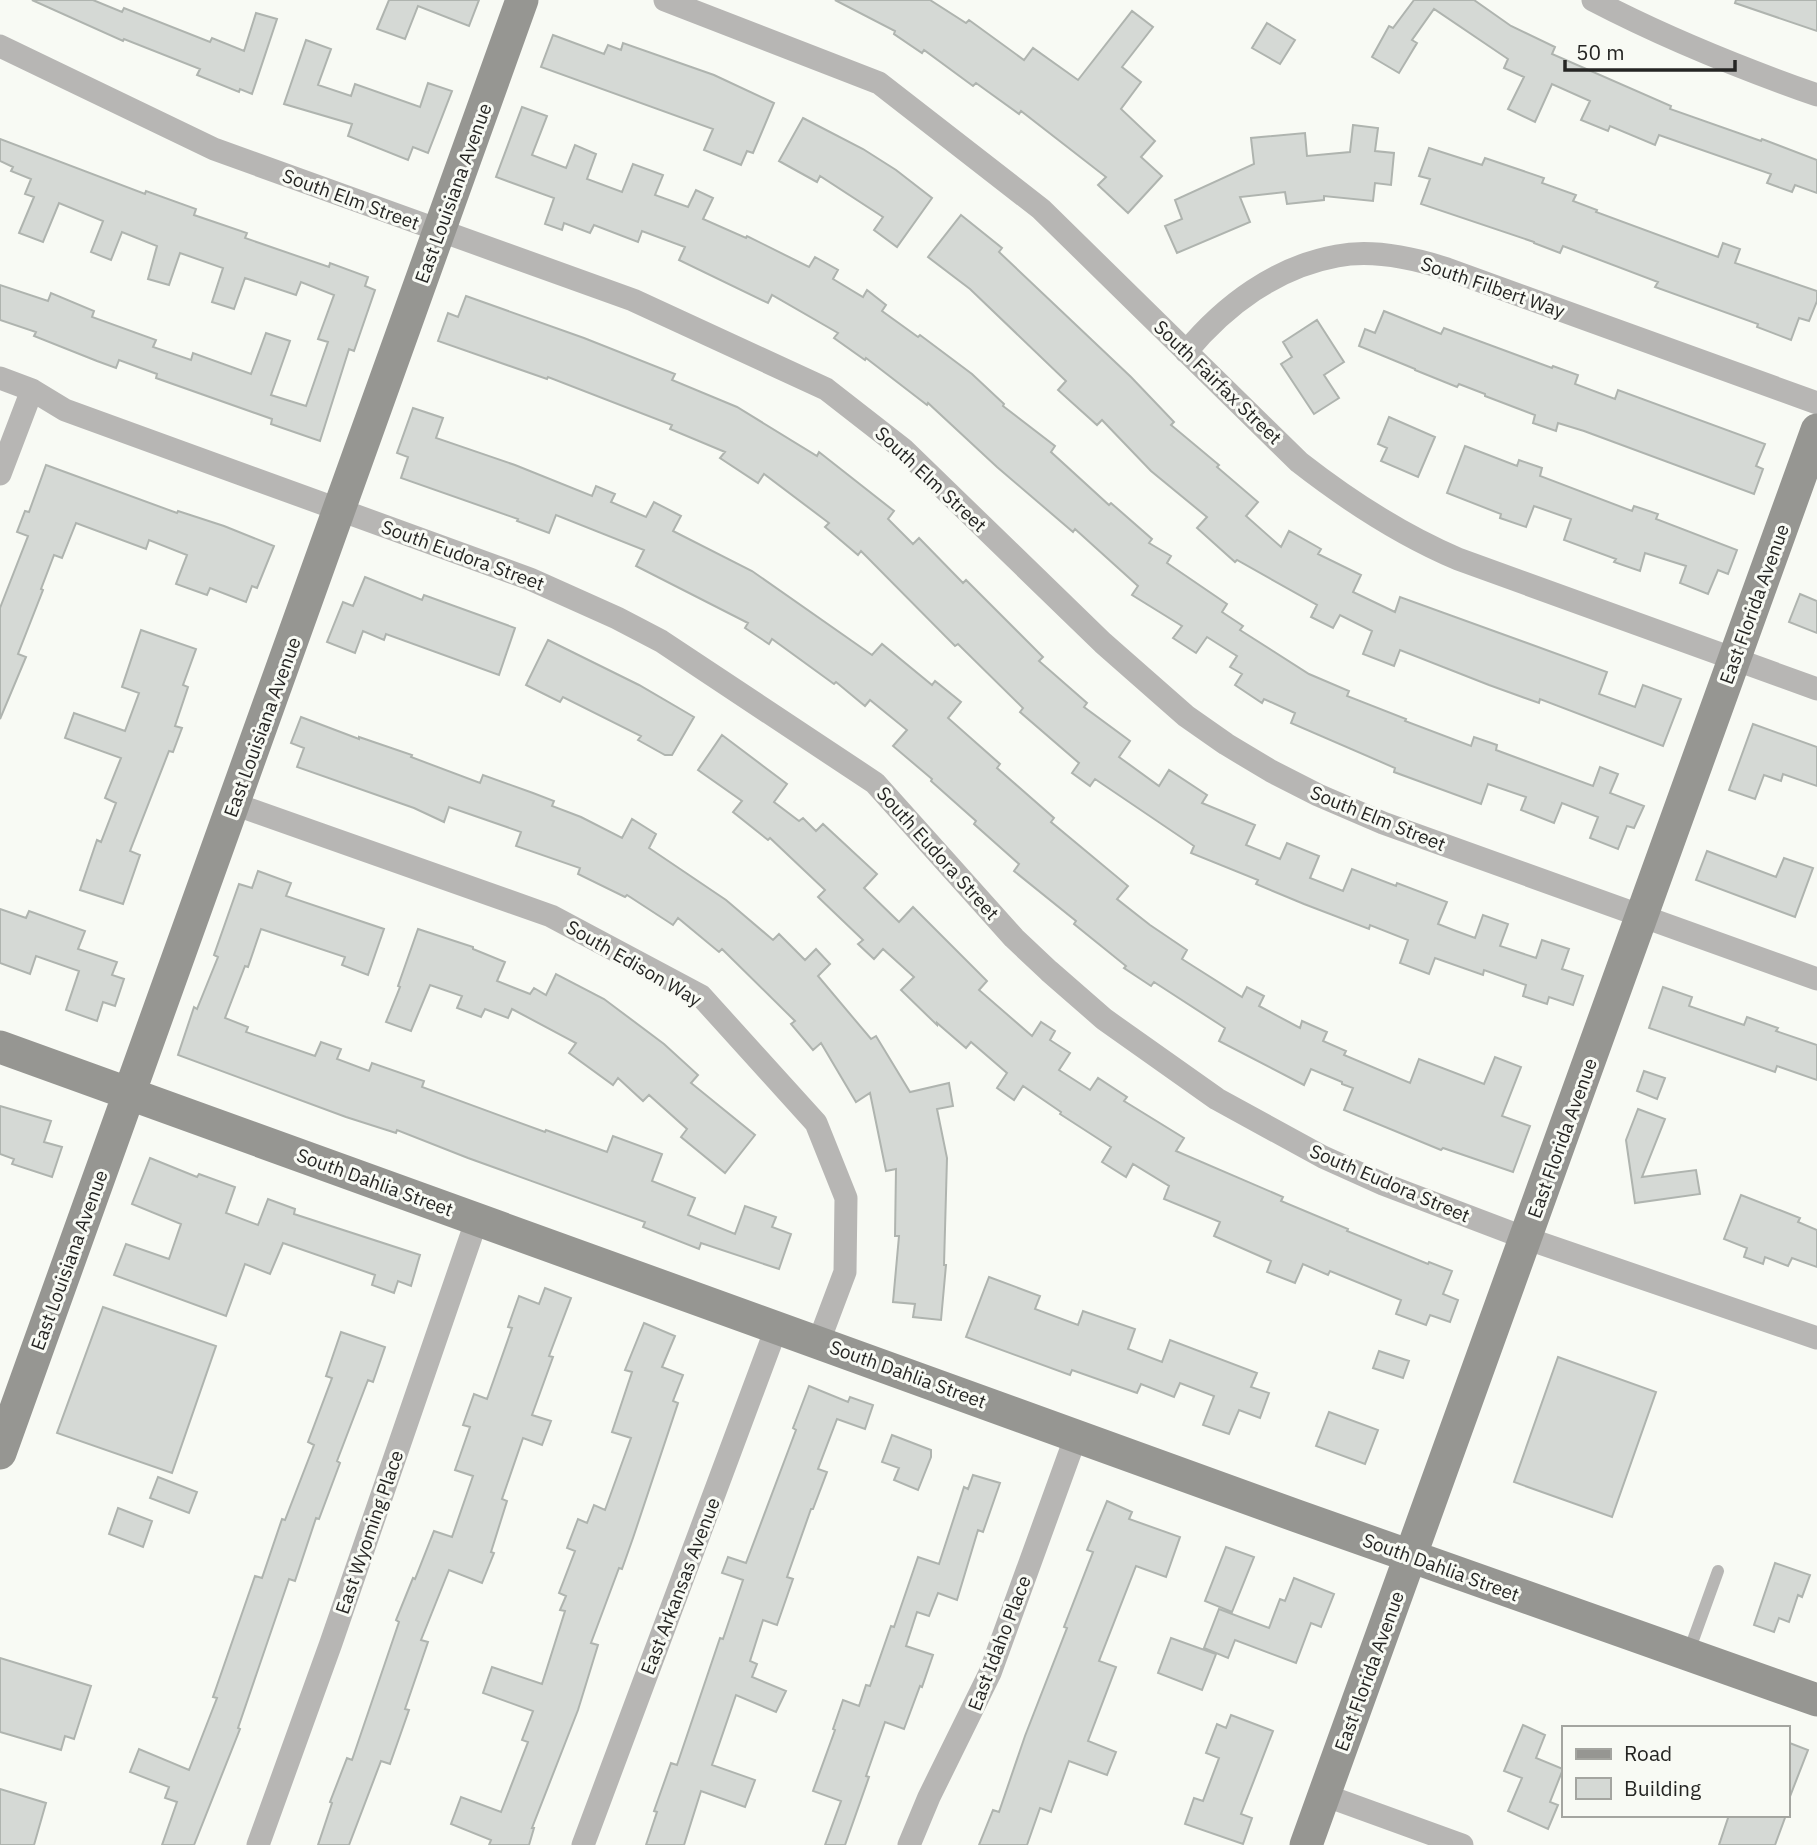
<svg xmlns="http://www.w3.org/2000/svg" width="1817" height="1845" font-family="'IBM Plex Sans',sans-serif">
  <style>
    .building { fill: #d5d9d5; stroke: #afb4af; stroke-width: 2 }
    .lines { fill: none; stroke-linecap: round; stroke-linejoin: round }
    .lane { stroke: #b7b6b4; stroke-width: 12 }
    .street { stroke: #b7b6b4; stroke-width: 23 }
    .secondary { stroke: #969692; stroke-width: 33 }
    .labels { text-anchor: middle; stroke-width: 6; stroke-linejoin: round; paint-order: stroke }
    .street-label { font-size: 19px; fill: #252523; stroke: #f8faf4 }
  </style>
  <rect width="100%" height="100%" fill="#f8faf4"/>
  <!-- building -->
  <path class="building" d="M32 0H93L122 12 124 8 210 42 212 38 244 51 256 13 277 19 252 94 240 89 239 92 197 75 200 69 124 39 123 41Z
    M389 0H479L469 26 418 6 405 39 377 29Z
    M835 0H930L966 23 969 20 1024 60 1033 48 1078 80 1132 11 1153 27 1122 67 1141 82 1121 109 1155 141 1141 157 1162 176 1128 213 1098 185 1106 177 1021 111 1019 114 976 83 973 86 924 50 922 53 894 34 895 31Z
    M1414 0H1474L1511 26 1555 47 1552 54 1671 106 1670 109 1761 141 1762 139 1817 160V193L1795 185 1792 192 1767 183 1771 174 1659 135 1655 145 1610 126 1608 131 1581 120 1590 101 1552 84 1535 122 1508 109 1524 77 1504 68 1508 59 1434 9 1412 40 1417 43 1399 73 1372 57 1389 26 1393 28Z
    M1736 0H1817V31L1735 3Z
    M1267 23 1295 40 1280 64 1252 48Z
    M553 35 604 54 608 45 621 50 623 43 714 75 774 103 753 153 747 151 741 165 704 150 713 129 541 67Z
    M306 40 331 49 318 85 351 96 355 84 420 107 428 83 452 91 428 153 413 147 408 160 348 136 352 124 284 104Z
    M522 107 547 116 532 155 566 168 575 145 596 154 587 179 622 192 633 164 663 175 655 195 688 207 696 190 713 198 703 219 746 238 747 236 809 267 815 257 838 270 833 279 863 297 867 290 886 305 882 311 918 337 920 335 972 374 1004 404 1003 406 1055 446 1051 452 1109 505 1111 503 1152 539 1149 543 1171 556 1167 563 1227 604 1222 612 1243 626 1240 630 1309 674 1349 691 1347 696 1406 719 1405 721 1471 746 1474 737 1497 745 1496 750 1593 786 1600 767 1618 774 1610 793 1644 806 1634 828 1627 826 1618 849 1590 838 1598 817 1562 803 1554 823 1521 810 1526 797 1488 784 1481 804 1394 772 1395 768 1291 723 1295 713 1264 699 1262 703 1235 685 1242 674 1230 667 1237 656 1207 637 1196 653 1173 638 1182 626 1132 595 1138 586 1075 529 1073 532 997 467 928 403 927 405 866 358 865 360 834 338 838 333 772 295 768 303 679 260 685 247 642 231 638 242 594 225 590 233 564 223 562 230 545 224 554 198 496 177Z
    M803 118 863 149 896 170 932 198 897 247 874 230 883 217 820 176 817 182 779 161Z
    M1353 125 1378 128 1375 151 1394 153 1391 185 1375 183 1373 201 1324 196V200L1287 204 1285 192 1240 197 1250 222 1177 253 1165 226 1182 219 1175 200 1254 164 1251 138 1305 133 1307 156 1350 152Z
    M0 139 145 194 146 191 196 209 194 215 247 233 245 238 329 267 330 263 368 277 365 286 375 290 354 351 349 349 320 441 271 424 272 419 156 378 157 374 119 360 116 368 97 361 34 336 36 332 0 320V285L48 301 51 293 94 311 92 317 156 340 153 347 191 360 193 353 251 374 266 333 290 341 271 395 306 406 328 342 318 339 334 295 301 282 296 295 245 278 234 309 212 302 223 268 180 253 169 285 148 279 157 246 122 232 111 260 91 252 103 221 59 203 43 242 19 233 34 197 25 194 31 179 11 171 13 167 0 161Z
    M1429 148 1482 165 1485 158 1544 178 1542 183 1576 195 1573 201 1597 210 1596 212 1718 257 1723 243 1740 249 1735 263 1817 291V301L1809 321 1799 318 1791 340 1757 327 1758 324 1655 287 1658 282 1563 246 1560 253 1534 243V242L1421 204 1430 179 1419 176Z
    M961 215 1002 248 999 252 1131 377 1174 422 1171 425 1219 465 1217 467 1258 502 1246 516 1281 547 1289 531 1321 549 1318 554 1361 575 1353 592 1395 612 1400 597 1607 672 1599 694 1635 707 1643 685 1681 699 1663 746 1540 699 1539 703 1489 685 1400 650 1394 666 1363 654 1372 631 1340 615 1333 628 1311 617 1317 605 1237 560 1235 562 1197 528 1207 517 1151 471 1102 420 1097 425 1058 390 1066 381 970 289 928 257Z
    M466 296 584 338 675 374 672 380 737 407 817 456 819 452 894 511 888 519 913 544 919 538 963 583 966 580 1043 657 1039 661 1087 703 1084 707 1130 741 1119 757 1159 786 1169 770 1207 795 1202 803 1255 825 1246 845 1280 859 1287 843 1319 856 1310 878 1343 891 1352 869 1396 886 1397 883 1447 902 1438 924 1456 931 1475 938 1483 915 1508 924 1500 946 1536 958 1542 940 1569 949 1562 969 1583 976 1573 1005 1549 997 1547 1004 1523 996 1526 985 1484 970 1483 975 1435 958 1429 974 1400 963 1408 940 1370 925 1369 929 1304 904 1256 884 1258 880 1191 853 1194 846 1095 779 1090 786 1072 773 1079 763 1020 712 1023 708 958 644 955 646 861 551 858 555 825 527 829 523 764 474 758 483 720 458 725 452 670 429 672 425 548 377 547 379 438 341 448 313 458 317Z
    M1384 311 1441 334 1444 328 1552 368 1553 366 1578 375 1575 384 1615 399 1618 390 1765 444 1756 466 1763 469 1754 494 1584 431 1558 423 1556 431 1533 423 1535 415 1485 396V394L1459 384 1457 387 1415 370V369L1359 346 1365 329 1375 333Z
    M1317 320 1344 362 1324 375 1339 398 1314 414 1281 364 1292 357 1283 342Z
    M413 408 443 418 436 438 515 465 592 496 596 486 615 494 611 502 646 517 654 502 681 516 673 531 752 571 872 655 882 644 932 685 935 681 961 702 948 718 1000 764 997 768 1054 818 1051 822 1128 886 1117 899 1150 925 1187 950 1182 959 1242 997 1247 987 1264 996 1259 1006 1300 1028 1302 1021 1327 1032 1323 1041 1346 1051 1344 1055 1410 1083 1419 1059 1484 1084 1495 1057 1521 1067 1502 1116 1530 1126 1513 1172 1443 1148 1441 1150 1344 1110 1353 1088 1342 1084V1082L1311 1069 1304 1085 1219 1041 1225 1028 1154 982 1151 986 1124 968 1126 966 1074 924 1076 921 1014 871 1019 864 974 824 976 821 931 781 932 779 893 746 907 730 870 700 865 706 836 682 834 684 772 639 769 644 745 628 748 623 636 566 644 550 556 515 549 533 517 521 518 519 401 478 408 457 397 453Z
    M1389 417 1435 437 1418 477 1381 461 1387 448 1378 444Z
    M1465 446 1517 466 1519 460 1542 468 1540 476 1632 511 1634 506 1658 514 1656 519 1737 550 1728 574 1718 570 1708 594 1680 583 1686 566 1645 553 1640 571 1614 562 1616 559 1564 540 1571 519 1534 506 1526 527 1500 518 1501 514 1447 493Z
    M46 465 177 513 178 511 224 526 274 546 257 588 252 586 246 602 210 588 207 595 176 584 187 555 149 540 146 549 76 523 62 558 54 555 41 589 43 590 18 654 26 657 0 719V608L28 536 17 532 25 511 29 512Z
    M365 577 422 600 424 595 515 628 499 675 386 634 384 640 363 631 355 653 327 642 343 602 353 606Z
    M1800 594 1817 601V633L1789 622Z
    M141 630 196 649 183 685 188 687 175 726 182 728 173 752 169 751 130 851 140 855 123 904 80 890 97 840 101 842 116 803 105 798 121 758 65 738 74 713 125 731 139 693 122 687Z
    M548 640 639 685 694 717 672 755H665L638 740 641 736 563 697 560 702 526 685Z
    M301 717 359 739V737L412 755 411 757 480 783 483 775 533 793 554 801 552 806 581 817 622 838 632 819 656 834 649 848 726 900 773 940 779 934 805 960 816 949 830 964 818 976 871 1039 876 1036 910 1092 949 1083 953 1106 937 1109 947 1158 944 1265H946L941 1320 913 1317 915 1304 893 1302 899 1236H895L896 1169 886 1171 870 1093 856 1102 821 1043 813 1050 791 1024 795 1021 722 949 719 952 678 918 673 925 627 895 625 897 578 874 580 868 516 846 521 832 449 807 444 822 414 808 297 767 304 748 291 743Z
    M1753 724 1817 747V786L1783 774 1781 781 1764 775 1755 799 1729 790Z
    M722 735 787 784 774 802 799 821 803 818 816 831 823 824 877 874 864 888 899 922 913 907 987 981 979 990 1032 1036 1041 1022 1055 1031 1050 1040 1070 1053 1059 1070 1090 1090 1098 1078 1127 1097 1124 1101 1184 1138 1176 1151 1283 1197 1281 1201 1348 1229 1347 1231 1428 1264 1429 1262 1452 1271 1443 1294 1458 1300 1450 1322 1430 1315 1426 1325 1396 1314 1401 1300 1330 1271 1328 1275 1303 1264 1295 1283 1267 1272 1271 1261 1214 1236 1220 1222 1164 1199 1169 1186 1133 1164 1126 1177 1102 1162 1111 1147 1060 1114 1061 1112 1023 1086 1014 1100 997 1088 1007 1073 971 1042 966 1048 937 1023V1025L901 990 914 977 883 949 874 959 858 944 863 940 818 897 825 890 770 838 768 840 733 812 742 801 698 770Z
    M1707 851 1776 877 1784 858 1813 868 1795 917 1696 880Z
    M258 871 291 883 286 896 384 929 368 975 342 965 345 957 261 929 248 967 245 966 225 1018 248 1027 246 1032 315 1056 321 1042 341 1049 337 1059 369 1071 372 1063 424 1081 422 1087 545 1132 546 1130 607 1152 613 1136 662 1154 652 1181 695 1198 688 1215 735 1234 745 1206 776 1217 772 1227 791 1234 779 1269 701 1243 699 1249 643 1227 645 1222 468 1158 397 1130 396 1133 346 1117 178 1055 194 1007 197 1009 218 957 214 955 239 884 252 888Z
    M0 909 26 918 29 911 85 931 78 949 117 962 112 975 124 979 115 1006 103 1002 97 1021 66 1010 79 971 36 956 30 974 0 963Z
    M418 929 473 947V949L505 962 497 981 530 994 534 988 546 995 556 974 604 999 664 1044 698 1075 691 1083 755 1135 725 1173 681 1137 687 1129 649 1095 643 1101 618 1078 613 1085 569 1053 576 1043 512 1009 508 1018 485 1009 481 1017 457 1008 462 996 430 985 411 1031 386 1022 400 987 398 986Z
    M1663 987 1692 997 1689 1006 1744 1025 1747 1017 1778 1028 1776 1031 1817 1045V1080L1777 1066 1775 1072 1649 1028Z
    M1644 1071 1665 1078 1657 1099 1637 1091Z
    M0 1106 51 1121 44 1142 62 1147 52 1177 12 1164 14 1159 0 1154Z
    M1638 1109 1665 1119 1642 1177 1696 1170 1700 1194 1635 1203 1626 1140Z
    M150 1158 197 1177 199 1174 235 1187 226 1213 258 1225 268 1199 295 1209 294 1214 420 1255 411 1286 398 1281 394 1293 372 1285 375 1275 283 1243 270 1274 245 1264 226 1316 114 1275 126 1244 169 1259 181 1224 132 1204Z
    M1741 1195 1800 1218 1798 1222 1817 1230V1267L1792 1258 1788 1266 1765 1257 1763 1264 1744 1257 1747 1248 1724 1239Z
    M989 1277 1040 1296 1035 1309 1078 1325 1083 1311 1135 1329 1128 1349 1162 1362 1170 1340 1257 1373 1251 1387 1269 1393 1260 1418 1239 1410 1229 1434 1203 1425 1214 1396 1180 1383 1174 1397 1141 1384 1137 1393 1072 1370 1070 1375 966 1337Z
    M545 1288 571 1298 549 1356 553 1357 532 1415 551 1421 542 1445 523 1438 502 1499 507 1501 491 1552 494 1553 482 1583 449 1570 421 1640 428 1642 405 1709 409 1710 390 1764 381 1761 349 1845H318L332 1803 330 1802 347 1758 352 1760 399 1622 396 1620 413 1578 415 1579 434 1531 452 1537 473 1476 455 1470 470 1427 463 1425 474 1394 487 1399 512 1328 508 1327 519 1296 539 1304Z
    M103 1307 216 1346 172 1473 57 1433Z
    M644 1323 675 1336 662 1367 683 1375 673 1401 678 1403 633 1538 622 1569 619 1568 591 1643 598 1645 578 1710 532 1828H534L529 1845H489L491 1840 451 1824 461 1797 501 1812 528 1742 522 1740 533 1711 483 1693 492 1667 542 1684 565 1611 560 1610 566 1596 559 1593 575 1551 567 1548 578 1519 587 1523 594 1505 605 1510 631 1438 612 1432 632 1372 625 1370Z
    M341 1332 385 1347 373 1382 368 1380 337 1461 340 1463 319 1519 316 1518 295 1581 289 1579 238 1728 240 1729 194 1845H162L177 1802 165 1798 169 1787 130 1772 139 1749 189 1770 217 1698 213 1697 255 1576 262 1578 282 1519 285 1520 314 1445 308 1442 332 1378 326 1376Z
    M1379 1351 1409 1361 1403 1378 1373 1368Z
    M1558 1357 1656 1392 1612 1517 1514 1482Z
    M809 1386 848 1402 850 1397 873 1405 865 1429 837 1419 818 1469 827 1472 813 1509H811L787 1577 793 1579 777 1625 763 1620 750 1661 757 1664 752 1677 786 1691 776 1712 736 1695 712 1765 755 1780 745 1807 701 1791 684 1845H646L657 1812 654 1811 671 1763 677 1765 720 1638 723 1639 743 1580 722 1573 728 1557 746 1563 796 1430 793 1428Z
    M1329 1412 1378 1430 1365 1464 1316 1446Z
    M892 1435 931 1450V1457L918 1490 894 1480 899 1468 882 1462Z
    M973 1475 1000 1483 983 1532 978 1530 957 1600 938 1593 929 1616 917 1612 906 1646 933 1655 922 1687 920 1686 904 1729 885 1722 866 1776 869 1777 845 1845H825L841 1801 813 1791 835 1730 833 1729 843 1700 859 1706 866 1685 870 1686 891 1626 894 1627 918 1557 939 1564 964 1487 968 1489Z
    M158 1477 197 1492 189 1513 150 1498Z
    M1107 1501 1132 1512 1129 1519 1180 1537 1166 1577 1136 1566 1099 1661 1116 1667 1088 1741 1116 1752 1107 1775 1069 1761 1051 1812 1040 1808 1027 1845H979L993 1810 999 1812 1025 1736 1067 1628 1064 1627 1093 1552 1087 1550Z
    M118 1508 152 1521 143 1547 109 1534Z
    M1226 1547 1254 1557 1232 1612 1205 1601Z
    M1775 1563 1810 1575 1802 1597 1798 1595 1789 1622 1779 1618 1774 1632 1754 1625Z
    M1294 1578 1334 1594 1321 1627 1311 1623 1296 1663 1235 1640 1228 1658 1204 1648 1219 1609 1269 1628 1280 1599 1285 1601Z
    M1171 1638 1216 1654 1202 1690 1158 1673Z
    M0 1658 91 1686 74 1739 65 1736 61 1750 0 1732Z
    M1231 1715 1273 1731 1241 1814 1252 1818 1243 1844 1185 1824 1194 1798 1203 1801 1219 1758 1206 1753 1217 1724 1226 1728Z
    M1523 1725 1545 1735 1536 1758 1563 1769 1550 1802 1558 1805 1548 1829 1508 1811 1522 1778 1504 1771Z
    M1787 1742 1808 1750 1789 1799H1787Z
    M0 1789 46 1803 34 1845H0Z
    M1729 1815H1786L1775 1845H1719Z"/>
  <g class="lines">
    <!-- lane -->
    <path class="lane" d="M1688 1654 1718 1571"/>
    <!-- street -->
    <path class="street" d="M665 0 879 83 1041 209 1299 462C1349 501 1399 534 1458 559L1817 689
      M1593 0C1666 38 1740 68 1817 95
      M0 46 214 149 633 300 826 389 903 449 1103 643 1186 716 1226 744 1271 771 1318 795 1383 823 1817 979
      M1186 352C1225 305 1276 267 1337 256 1373 249 1413 258 1447 269L1817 403
      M0 378 32 390 65 410 530 579 617 618 661 641 875 783 1014 938 1049 971 1104 1019 1217 1099 1323 1157 1383 1184 1525 1238 1817 1338
      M0 474 32 390
      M234 804 551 916 701 996 816 1123 846 1198 845 1272 819 1341
      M1324 1795 1462 1845
      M258 1845 331 1643 477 1219
      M583 1845 777 1326
      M909 1845 929 1797 990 1673 1076 1436"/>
    <!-- secondary -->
    <path class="secondary" d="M0 1047 1297 1516 1817 1700
      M0 1453 522 0
      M1306 1845 1817 430"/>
  </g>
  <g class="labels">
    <!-- street labels -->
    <g class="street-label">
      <text transform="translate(453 193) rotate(-70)" y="7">East Louisiana Avenue</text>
      <text transform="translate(351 199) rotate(20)" y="7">South Elm Street</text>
      <text transform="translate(1493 287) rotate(19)" y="7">South Filbert Way</text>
      <text transform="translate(1218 382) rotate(44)" y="7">South Fairfax Street</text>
      <text transform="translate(931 479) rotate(43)" y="7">South Elm Street</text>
      <text transform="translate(463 555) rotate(20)" y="7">South Eudora Street</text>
      <text transform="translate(1754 604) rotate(-70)" y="7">East Florida Avenue</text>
      <text transform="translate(262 727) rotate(-70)" y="7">East Louisiana Avenue</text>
      <text transform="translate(1378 818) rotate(22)" y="7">South Elm Street</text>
      <text transform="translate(938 853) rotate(48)" y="7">South Eudora Street</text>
      <text transform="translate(634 963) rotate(30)" y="7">South Edison Way</text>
      <text transform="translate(1562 1138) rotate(-70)" y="7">East Florida Avenue</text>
      <text transform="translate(375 1182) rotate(20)" y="7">South Dahlia Street</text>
      <text transform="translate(1390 1183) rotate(23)" y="7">South Eudora Street</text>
      <text transform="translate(69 1260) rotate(-70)" y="7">East Louisiana Avenue</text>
      <text transform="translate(908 1374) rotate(20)" y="7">South Dahlia Street</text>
      <text transform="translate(369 1532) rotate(-71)" y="7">East Wyoming Place</text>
      <text transform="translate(1441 1567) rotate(20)" y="7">South Dahlia Street</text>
      <text transform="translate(680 1586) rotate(-69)" y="7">East Arkansas Avenue</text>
      <text transform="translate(999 1643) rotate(-69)" y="7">East Idaho Place</text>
      <text transform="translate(1369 1671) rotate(-70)" y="7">East Florida Avenue</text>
    </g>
  </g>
  <!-- legend -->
  <rect x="1562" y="1726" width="228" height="91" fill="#f8faf4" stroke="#a4a5a0" stroke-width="2"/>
  <rect x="1576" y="1749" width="35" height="10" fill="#969692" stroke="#a4a5a0" stroke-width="2"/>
  <text x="1624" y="1761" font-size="21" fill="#252523">Road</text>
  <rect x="1576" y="1778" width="35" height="21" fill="#d5d9d5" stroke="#a4a5a0" stroke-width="2"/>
  <text x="1624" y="1796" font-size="21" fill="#252523">Building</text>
  <!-- scale -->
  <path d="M1565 60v10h170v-10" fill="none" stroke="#252523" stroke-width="3.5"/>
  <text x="1576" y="60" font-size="21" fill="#252523" stroke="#f8faf4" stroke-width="5" paint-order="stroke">50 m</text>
</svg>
